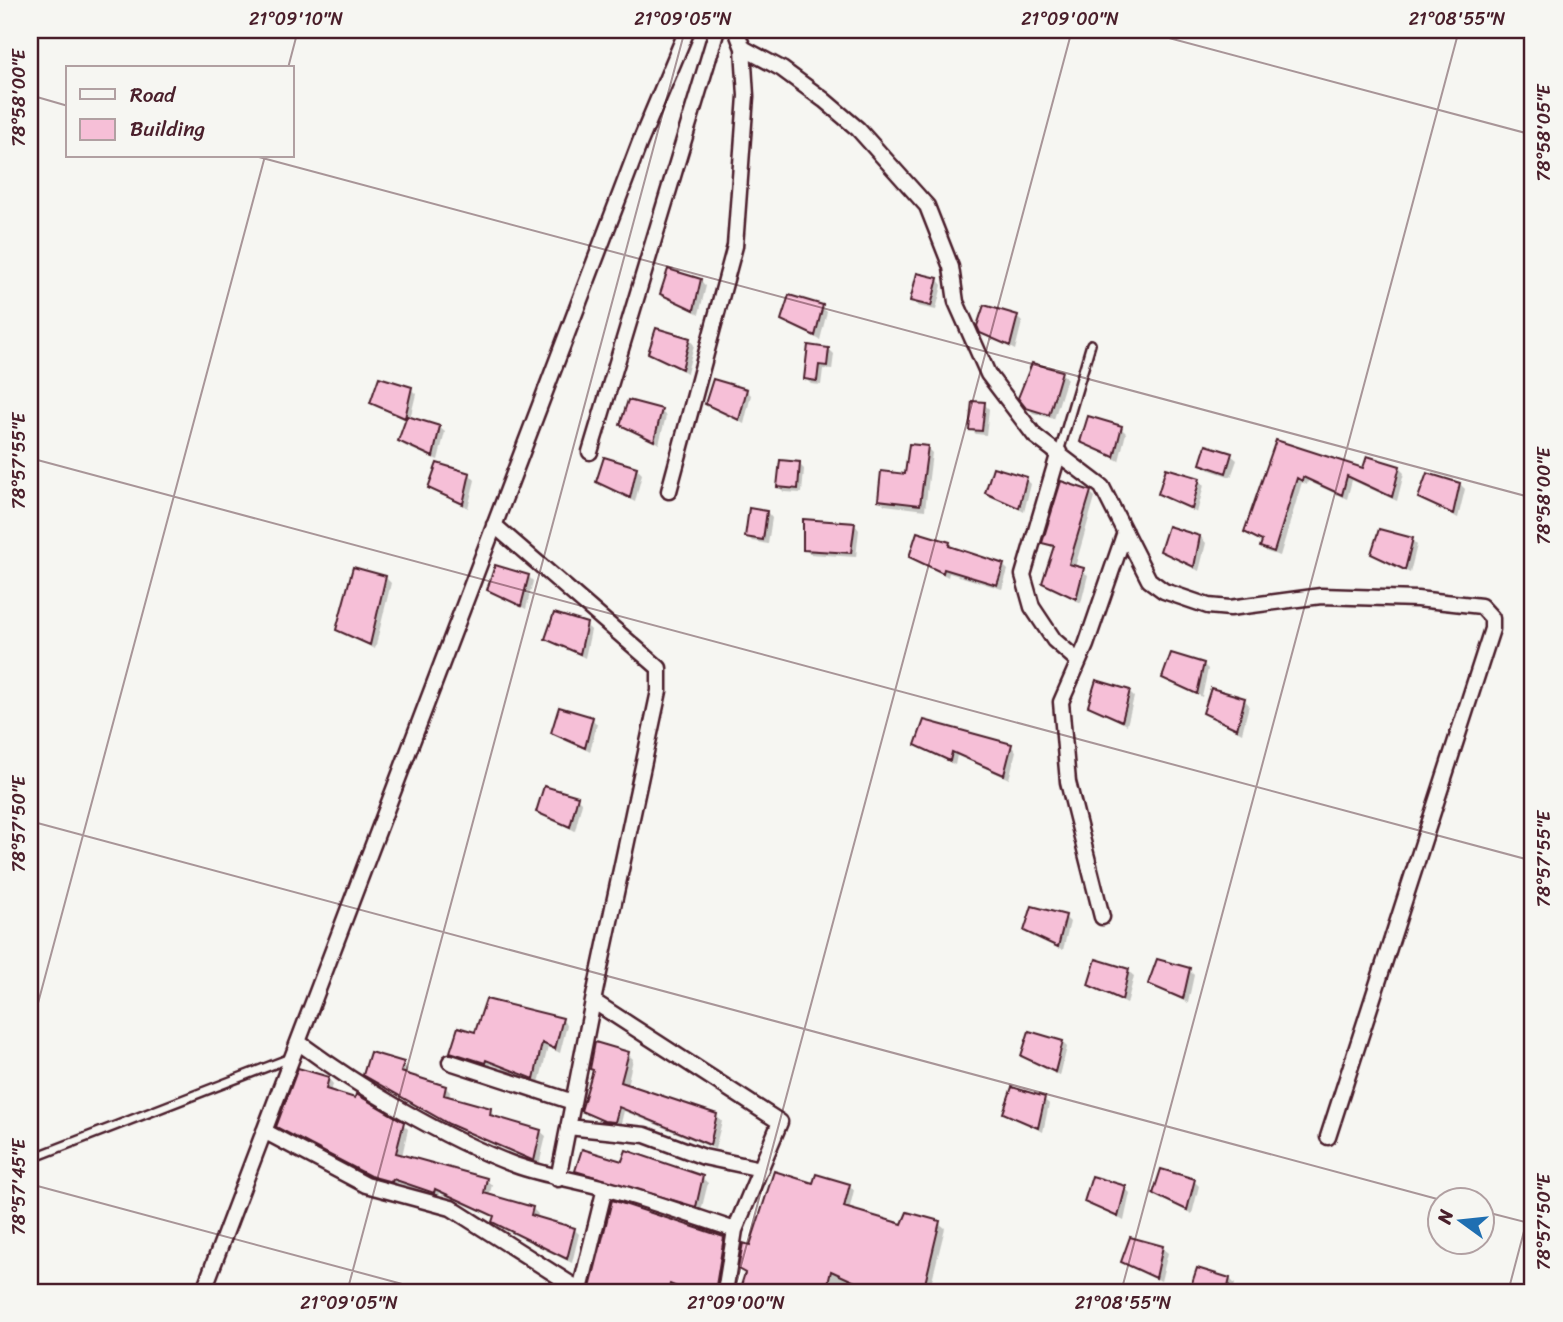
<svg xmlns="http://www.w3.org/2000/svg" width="1563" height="1322" font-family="Sriracha,sans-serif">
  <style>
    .shadow { fill: #0003 }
    .building { fill: #f6bfd7; stroke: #4a1f2b; stroke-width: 2 }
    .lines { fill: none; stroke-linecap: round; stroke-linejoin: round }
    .service-casing { stroke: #4a1f2b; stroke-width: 12 }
    .minor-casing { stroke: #4a1f2b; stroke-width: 19 }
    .service { stroke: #f6f6f2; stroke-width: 7 }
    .minor { stroke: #f6f6f2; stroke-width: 14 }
    .ticks { fill: none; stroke: #4a1f2b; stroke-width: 2; stroke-opacity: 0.45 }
    .neatline { fill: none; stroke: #4a1f2b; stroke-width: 2.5 }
    .ticks-label { font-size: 18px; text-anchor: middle; fill: #4a1f2b }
  </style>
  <rect width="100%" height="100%" fill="#f6f6f2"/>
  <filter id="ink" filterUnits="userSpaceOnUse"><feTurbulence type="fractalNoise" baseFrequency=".0143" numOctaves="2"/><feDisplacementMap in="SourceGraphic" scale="14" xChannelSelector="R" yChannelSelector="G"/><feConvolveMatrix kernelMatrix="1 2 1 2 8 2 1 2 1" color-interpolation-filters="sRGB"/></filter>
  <g filter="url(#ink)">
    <!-- shadow -->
    <path class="shadow" d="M937 279 942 285 936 310 918 306 912 301Z
      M700 280 706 286 699 314 662 294Z
      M822 307 827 312 820 340 783 320Z
      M1017 317 1022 322 1015 350 982 332Z
      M689 339 694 345 687 373 650 353Z
      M829 349 834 354 832 370 823 369 821 385 811 384 806 379Z
      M1033 365 1061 373 1067 378 1054 419 1033 413 1027 407Z
      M411 389 416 394 410 419 439 427 445 432 438 460 405 446 400 441 407 421 372 402Z
      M746 390 751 395 744 424 707 404Z
      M984 404 989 409 986 435 976 434 971 429Z
      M661 411 666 416 659 444 622 424Z
      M1121 428 1126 433 1119 461 1082 441Z
      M1277 442 1364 470 1399 468 1404 473 1397 501 1352 480 1347 499 1308 481 1307 485 1302 482 1280 556 1267 552 1262 547 1264 543 1246 532Z
      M927 448 932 453 925 510 885 505 880 500 906 476Z
      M1231 455 1237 460 1231 477 1207 469 1202 464Z
      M799 464 804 469 802 493 784 492 779 487Z
      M636 468 642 474 635 502 598 482Z
      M469 474 475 480 468 508 430 488Z
      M1026 479 1031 484 1024 512 987 492Z
      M1199 480 1204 485 1197 513 1160 493Z
      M1460 484 1465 489 1458 518 1420 498Z
      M1090 492 1095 497 1075 567 1088 575 1081 603 1044 583 1055 549 1044 542Z
      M1533 502V518L1529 514Z
      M767 512 772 518 768 544 752 541 747 536Z
      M854 524 859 530 856 557 810 554 805 549Z
      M1169 528 1201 537 1206 543 1199 571 1162 551Z
      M1412 540 1417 545 1410 573 1373 553Z
      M949 544 955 549 1003 565 1008 570 1002 589 949 573 948 577 911 557Z
      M354 569 386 578 391 583 375 649 338 629Z
      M528 576 533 581 526 609 489 590Z
      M586 625 591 630 585 658 547 638Z
      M1203 664 1208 669 1202 697 1164 677Z
      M1129 692 1134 697 1127 725 1090 705Z
      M1244 699 1249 705 1242 733 1205 713Z
      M592 719 597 724 590 752 553 732Z
      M917 745 1011 746 1016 751 1009 779 957 755 955 765Z
      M577 798 582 803 575 831 538 811Z
      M1065 917 1070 922 1063 950 1026 930Z
      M1189 970 1194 975 1188 1003 1150 983Z
      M1128 971 1134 976 1127 1004 1089 984Z
      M562 1020 567 1025 560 1053 548 1047 539 1083 491 1064 490 1067 457 1057 452 1052 476 1034Z
      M1062 1042 1067 1047 1060 1076 1023 1056Z
      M628 1054 633 1059 627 1086 716 1116 722 1121 715 1149 624 1111 620 1127 610 1126 583 1110Z
      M403 1064 408 1069 406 1076 445 1087 450 1092 449 1098 490 1110 495 1118 540 1131 546 1136 539 1165 417 1108 365 1074Z
      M328 1078 333 1084 331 1092 403 1124 408 1129 402 1156 486 1180 492 1185 489 1196 533 1209 538 1214 537 1218 574 1229 579 1234 572 1263 499 1227 494 1222 495 1218 440 1193 439 1197 398 1183 397 1186 376 1181 283 1131 278 1126Z
      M1044 1099 1049 1104 1043 1132 1005 1112Z
      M577 1170 702 1178 708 1183 701 1211 582 1175Z
      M1194 1181 1199 1186 1192 1214 1155 1194Z
      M814 1185H849L854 1190 849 1211 904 1226 939 1223 945 1228 929 1292 922 1289 921 1292H741L746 1275 740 1269 751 1248Z
      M1125 1188 1130 1193 1124 1221 1086 1201Z
      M723 1238 729 1243 719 1292H591Z
      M1162 1248 1168 1253 1161 1281 1123 1261Z
      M1198 1270 1230 1279 1235 1284 1233 1292H1191Z"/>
    <!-- building -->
    <path class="building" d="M668 269 701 279 694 310 660 294Z
      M917 273 938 278 931 306 910 301Z
      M789 295 823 305 815 336 781 320Z
      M984 305 1018 315 1010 346 980 333 977 326Z
      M656 328 690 338 682 369 648 353Z
      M808 345 829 348 827 366 819 365 817 381 804 379Z
      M1032 363 1062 371 1049 415 1026 408 1018 398Z
      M379 377 412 387 405 418 370 403Z
      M713 379 747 389 739 420 705 404Z
      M628 400 662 409 654 441 620 425Z
      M972 401 985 402 982 431 969 430Z
      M407 416 440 426 433 457 398 441Z
      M1088 416 1122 426 1114 457 1080 442Z
      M1276 440 1363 468 1367 456 1400 466 1392 497 1347 476 1342 495 1303 477 1302 481 1297 478 1274 552 1260 547 1262 541 1244 532Z
      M909 444 928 446 920 505 878 500 881 471 905 474Z
      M1206 445 1232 453 1226 473 1200 464Z
      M604 457 637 467 630 498 596 482Z
      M780 460 800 462 798 489 777 487Z
      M437 463 470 473 463 504 428 488Z
      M993 467 1027 477 1019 508 985 493Z
      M1166 468 1200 478 1192 509 1158 494Z
      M1427 473 1460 483 1453 514 1418 498Z
      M1061 481 1091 491 1069 564 1084 568 1076 599 1042 583 1054 546 1042 543Z
      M749 508 767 511 763 540 745 537Z
      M803 519 855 523 851 553 803 550Z
      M1168 526 1200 536 1194 567 1160 551Z
      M1379 529 1413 538 1405 570 1371 554Z
      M917 532 950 542 949 546 1004 564 997 585 944 569 943 573 909 557Z
      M495 565 529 575 521 606 487 590Z
      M353 567 386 576 370 645 336 630Z
      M554 613 587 623 580 654 545 639Z
      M1171 653 1204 663 1197 694 1162 678Z
      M1096 680 1130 690 1122 721 1088 706Z
      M1211 688 1245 698 1237 729 1203 713Z
      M559 707 593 717 585 748 551 733Z
      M924 720 1012 744 1004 775 952 752 950 761 915 745Z
      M544 786 578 796 570 827 536 812Z
      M1032 906 1066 915 1058 947 1024 931Z
      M1096 959 1129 969 1122 1000 1088 985Z
      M1157 959 1190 968 1183 999 1148 984Z
      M486 999 563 1018 555 1049 542 1043 534 1079 486 1060 485 1063 450 1052 458 1027 475 1032Z
      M1029 1031 1063 1041 1055 1072 1021 1056Z
      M595 1042 629 1052 621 1082 717 1114 710 1145 619 1107 615 1122 604 1121 581 1111 593 1070 590 1069Z
      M370 1052 404 1062 401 1072 446 1086 444 1095 491 1108 490 1115 541 1130 534 1161 449 1124 363 1075Z
      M298 1068 329 1077 326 1089 355 1098 356 1094 404 1122 396 1153 487 1178 484 1193 533 1207 531 1215 575 1228 567 1259 492 1222 494 1216 435 1189 434 1193 393 1179 392 1182 370 1176 276 1127Z
      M1012 1087 1045 1097 1038 1128 1003 1113Z
      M582 1149 622 1161 626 1150 703 1176 696 1207 575 1171Z
      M1161 1169 1195 1179 1187 1210 1153 1194Z
      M774 1171 813 1183 816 1174 850 1184 844 1207 902 1224 907 1212 940 1221 923 1292H877L831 1271 826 1292H739L745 1273 738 1269 743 1243 750 1245Z
      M1092 1176 1126 1186 1118 1217 1084 1202Z
      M612 1200 724 1237 715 1292H689L670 1284 668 1292H589Z
      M1130 1237 1163 1246 1156 1278 1121 1262Z
      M1197 1268 1230 1278 1227 1292H1189Z"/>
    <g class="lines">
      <defs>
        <path id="service" d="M1059 452 1091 344
          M30 1159 290 1058
          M30 1279 33 1292"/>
        <path id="minor" d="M743 48 782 69 824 100 858 129 927 206 951 267 956 302 988 374 1035 436 1102 487 1149 580 1164 591 1208 606 1230 608 1321 596 1417 599 1481 606 1492 618V629L1328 1137
          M590 452 717 30
          M1059 452 1023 575 1032 607 1054 640 1078 661
          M669 491 735 246 746 96 743 48 736 30
          M494 525 659 668V691L593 1001 558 1179
          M1102 917 1068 782 1061 702 1086 645 1125 532
          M593 1001 780 1122 735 1230 725 1292
          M298 1042C362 1089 441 1137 515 1165 546 1176 577 1180 608 1189 651 1201 693 1216 735 1230
          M450 1062 573 1102
          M568 1127 645 1135 704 1157 761 1169
          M264 1131 366 1185 451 1208 580 1290 605 1188
          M203 1292 640 142 687 30"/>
      </defs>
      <!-- service casing -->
      <use href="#service" class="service-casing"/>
      <!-- minor casing -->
      <use href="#minor" class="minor-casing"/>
      <!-- service -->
      <use href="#service" class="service"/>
      <!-- minor -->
      <use href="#minor" class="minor"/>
    </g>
  </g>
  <!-- ticks -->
  <path class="ticks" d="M1139 30 1533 135M288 68 298 30M30 95 68 106M255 156 1533 498M30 458 1533 861M30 821 1441 1200M30 1033 265 156M30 1184 432 1292M1482 1211 1533 1224M347 1292 685 30M734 1292 1072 30M1121 1292 1459 30M1508 1292 1533 1197"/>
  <!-- margin -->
  <rect width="1563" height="1322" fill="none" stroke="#f6f6f2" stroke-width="77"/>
  <!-- legend -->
  <rect x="66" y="66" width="228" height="91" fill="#f6f6f2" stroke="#b1a0a2" stroke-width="2"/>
  <rect x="80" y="89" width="35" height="10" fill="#f6f6f2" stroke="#b1a0a2" stroke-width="2"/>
  <text x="130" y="102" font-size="21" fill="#4a1f2b">Road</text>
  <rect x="80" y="119" width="35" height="21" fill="#f6bfd7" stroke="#b1a0a2" stroke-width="2"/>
  <text x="130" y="136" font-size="21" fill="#4a1f2b">Building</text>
  <!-- north arrow -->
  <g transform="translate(1461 1221) rotate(285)"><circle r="33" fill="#f6f6f2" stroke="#b1a0a2" stroke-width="2"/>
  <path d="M0-5L12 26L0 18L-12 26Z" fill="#1f6fb2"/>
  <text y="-10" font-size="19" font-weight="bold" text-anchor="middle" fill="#4a1f2b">N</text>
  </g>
  <rect x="38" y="38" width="1486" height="1246" class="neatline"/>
  <g class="ticks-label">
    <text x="296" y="25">21°09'10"N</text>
    <text x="683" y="25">21°09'05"N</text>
    <text x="1070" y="25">21°09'00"N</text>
    <text x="1457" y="25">21°08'55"N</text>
    <text transform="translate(19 98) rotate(-90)" y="6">78°58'00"E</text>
    <text transform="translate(1544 133) rotate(-90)" y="6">78°58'05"E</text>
    <text transform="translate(19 461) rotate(-90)" y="6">78°57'55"E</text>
    <text transform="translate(1544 496) rotate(-90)" y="6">78°58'00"E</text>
    <text transform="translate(19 824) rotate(-90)" y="6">78°57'50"E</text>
    <text transform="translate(1544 859) rotate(-90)" y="6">78°57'55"E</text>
    <text transform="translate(19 1187) rotate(-90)" y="6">78°57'45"E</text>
    <text transform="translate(1544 1222) rotate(-90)" y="6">78°57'50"E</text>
    <text x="349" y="1309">21°09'05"N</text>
    <text x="736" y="1309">21°09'00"N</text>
    <text x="1123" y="1309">21°08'55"N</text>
  </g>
</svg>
